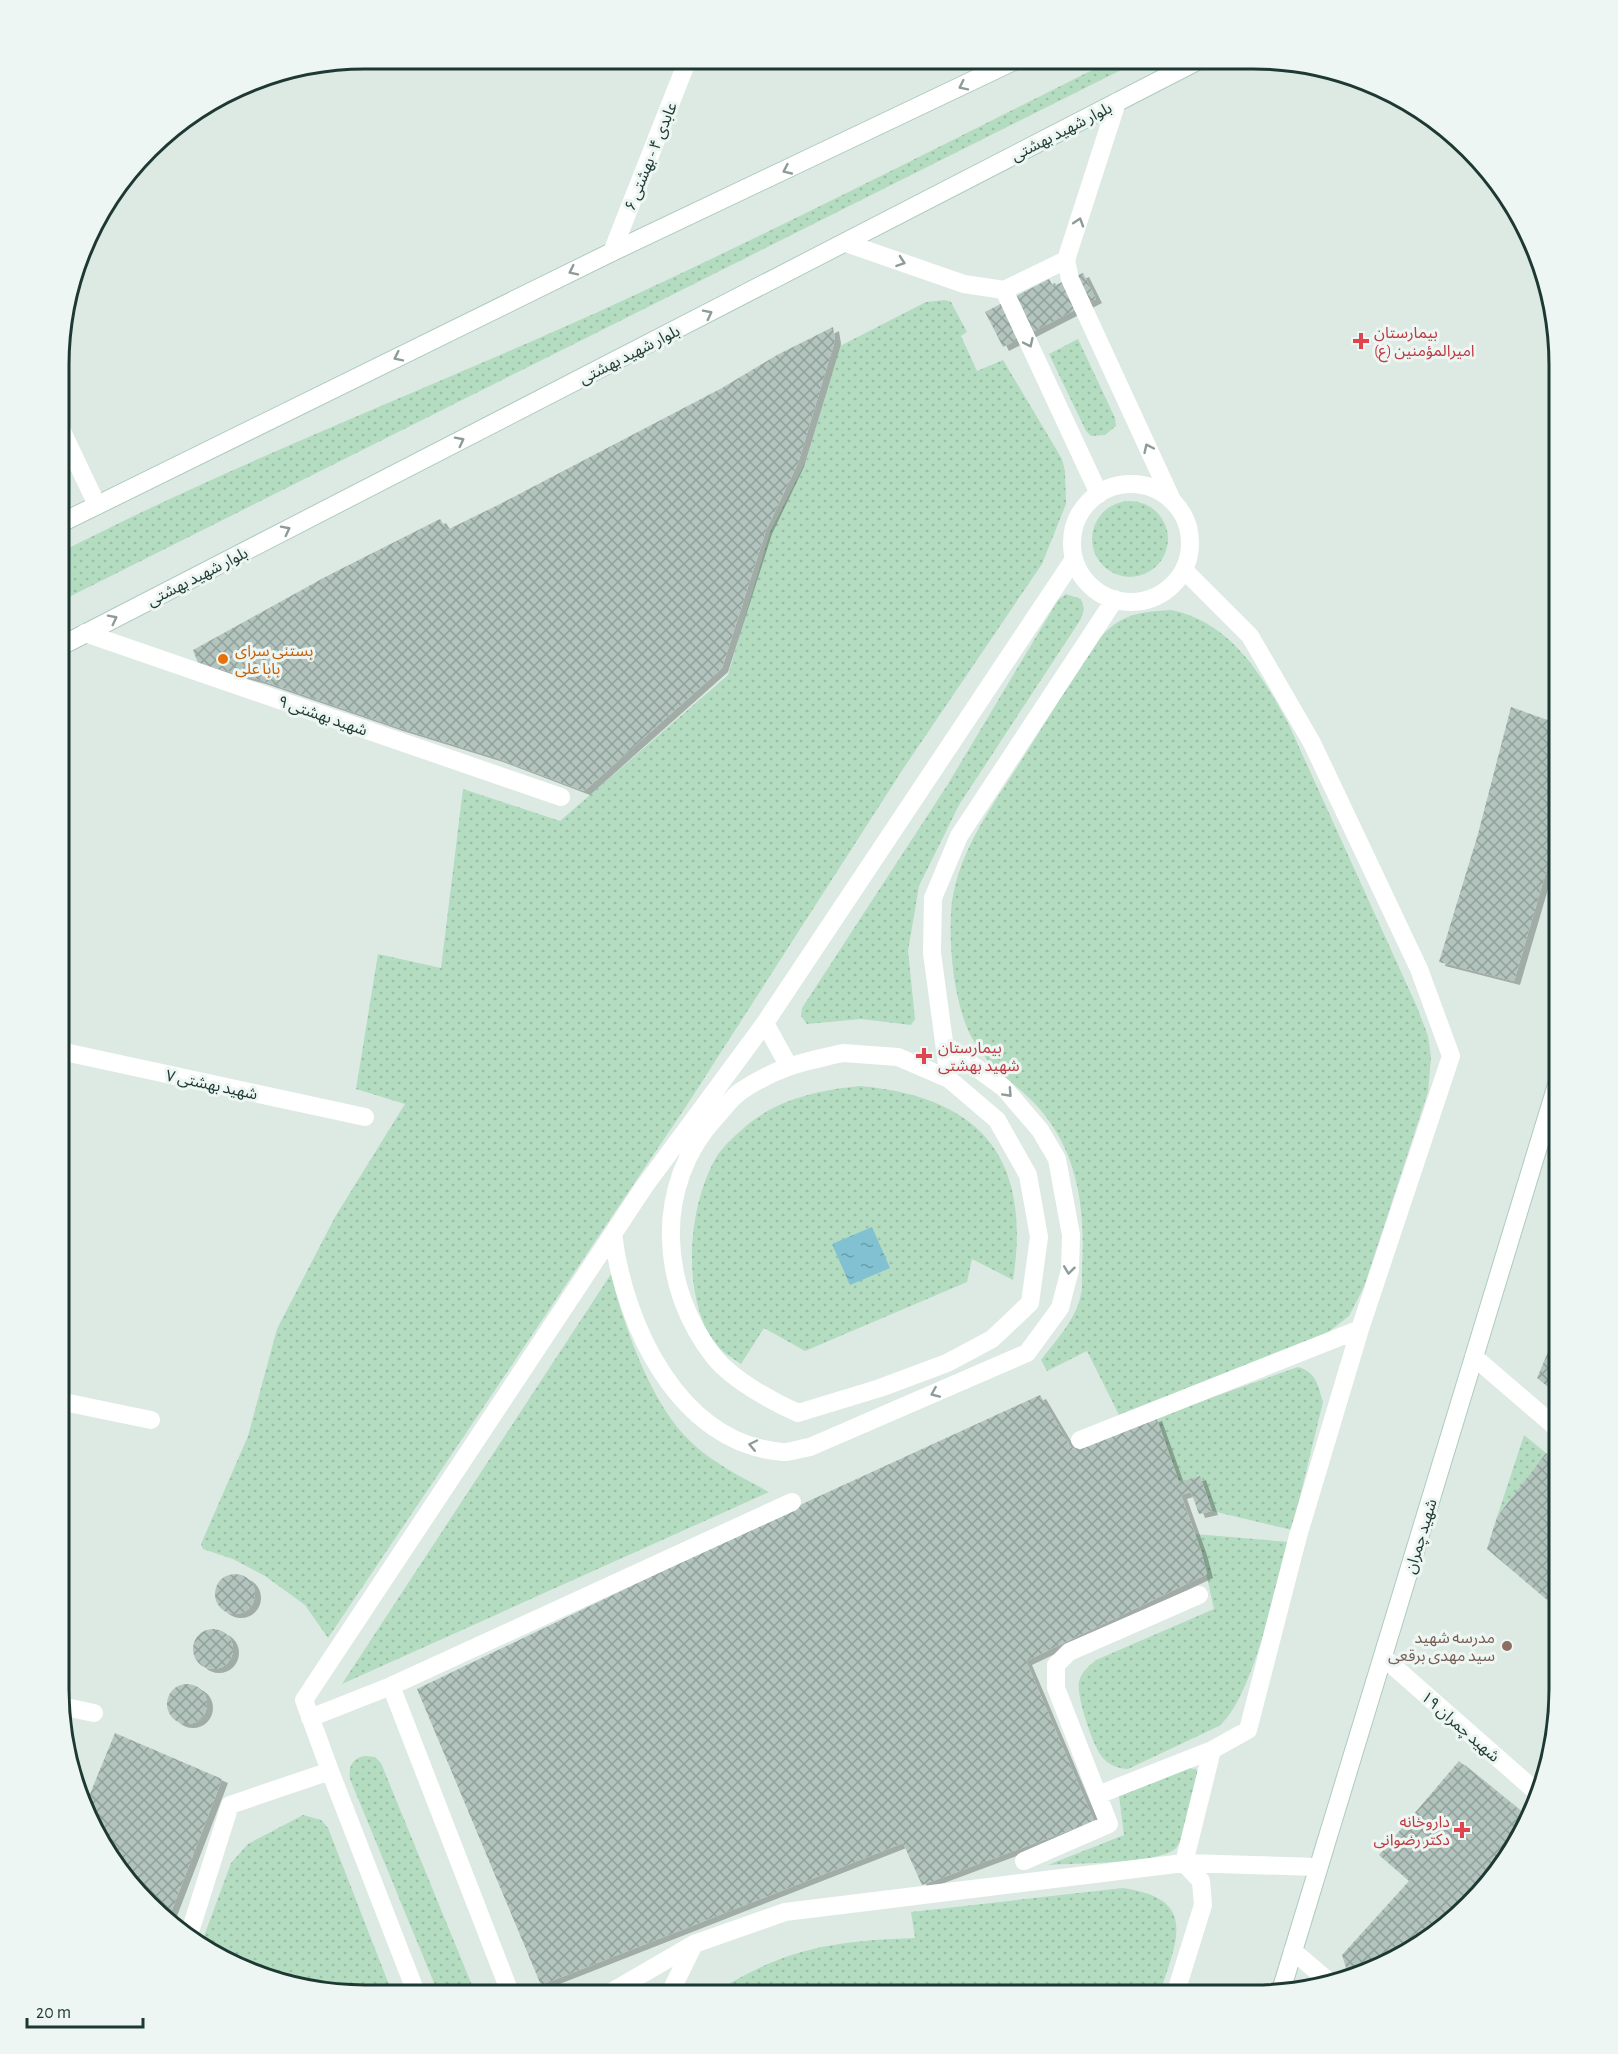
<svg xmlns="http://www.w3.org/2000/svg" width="1618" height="2054" font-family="'Alegreya Sans','Noto Sans Arabic',sans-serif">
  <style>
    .grass { fill: url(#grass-dots) }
    .water { fill: url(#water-ripples) }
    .building { fill: url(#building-cross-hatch); filter: url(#shadow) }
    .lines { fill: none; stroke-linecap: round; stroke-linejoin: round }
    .secondary-casing { stroke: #afcac1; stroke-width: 20 }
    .lane { stroke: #fff; stroke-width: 18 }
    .street { stroke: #fff; stroke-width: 18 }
    .secondary { stroke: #fff; stroke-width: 18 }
    .oneway { stroke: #8e9c99 }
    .health-dot { fill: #e0444e; stroke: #edf6f2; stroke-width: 2 }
    .food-dot { fill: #e8710a; stroke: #edf6f2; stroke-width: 2 }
    .education-dot { fill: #8d6e63; stroke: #edf6f2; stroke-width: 2 }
    .labels { text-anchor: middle; stroke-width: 6; stroke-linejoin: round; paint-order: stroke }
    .street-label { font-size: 16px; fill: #1e3933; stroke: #edf6f2 }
    .health-label { font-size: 16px; fill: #be3a42; stroke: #edf6f2; text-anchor: start }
    .food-label { font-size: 16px; fill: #c56008; stroke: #edf6f2; text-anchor: start }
    .education-label { font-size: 16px; fill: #785e54; stroke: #edf6f2; text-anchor: end }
    .rim { fill: none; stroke: #1e3933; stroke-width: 3 }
  </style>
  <defs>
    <pattern id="grass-dots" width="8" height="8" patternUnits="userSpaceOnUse" patternTransform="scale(1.5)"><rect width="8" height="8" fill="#b4dcc1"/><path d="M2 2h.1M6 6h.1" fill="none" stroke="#9abea6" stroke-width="1.8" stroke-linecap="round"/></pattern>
    <pattern id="water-ripples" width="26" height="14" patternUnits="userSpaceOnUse" patternTransform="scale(1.5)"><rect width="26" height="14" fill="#81c1d2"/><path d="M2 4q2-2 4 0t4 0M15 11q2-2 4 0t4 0" fill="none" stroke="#699eab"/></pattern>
    <pattern id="building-cross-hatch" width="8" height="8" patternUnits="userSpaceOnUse" patternTransform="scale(1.5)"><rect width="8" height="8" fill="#b2c4bd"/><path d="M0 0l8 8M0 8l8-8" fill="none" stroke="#90a09a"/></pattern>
    <filter id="shadow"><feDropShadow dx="6" dy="4" stdDeviation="0" flood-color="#0004"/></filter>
  </defs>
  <rect width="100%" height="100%" fill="#ddeae4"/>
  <!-- grass -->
  <path class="grass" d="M1110 61H1139L61 601V552C244 458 437 386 624 300 788 224 949 142 1110 61Z
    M945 300 951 302 967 332 961 336 977 371 1003 360 1062 459 1065 471 1066 504 1042 564 903 769 687 1105 328 1638 305 1605 265 1576 233 1559 203 1549 201 1544 248 1436 277 1329 335 1217 405 1104 356 1089 378 954 441 968 463 789 560 821 728 675 770 532 806 461 840 346 926 302Z
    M1078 339 1115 418 1116 426 1105 435 1091 436 1086 431 1049 354Z
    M1092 539a38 38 0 1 1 76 0a38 38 0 1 1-76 0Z
    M1066 594 1081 599 1084 609 1081 619 959 805 919 886 908 951 915 1019 911 1025 861 1019 807 1024 801 1016 802 1008 948 784 1058 600Z
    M1171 610C1231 622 1262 675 1289 725L1417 1007 1428 1036 1431 1057 1428 1092 1364 1287 1349 1316 1326 1334 1119 1415 1087 1351 1047 1371 1041 1360C1056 1340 1076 1320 1081 1294 1083 1286 1081 1276 1082 1267 1085 1212 1079 1157 1043 1113 1021 1086 988 1069 972 1038 954 1005 949 949 951 913 954 856 993 805 1023 758 1046 721 1070 683 1093 646 1117 616 1133 612 1171 610Z
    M860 1086C982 1097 1032 1159 1013 1280L972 1259 967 1282 805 1351 764 1328 741 1364C732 1358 720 1351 713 1341 681 1293 688 1204 717 1156 724 1145 736 1135 746 1126 778 1099 819 1090 860 1086Z
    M611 1274C624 1326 651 1405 691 1442 714 1464 742 1477 769 1492L342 1684Z
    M1298 1367C1316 1372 1318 1385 1323 1402L1292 1530 1212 1511 1200 1476 1179 1482 1156 1417Z
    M1524 1435 1546 1453 1497 1517Z
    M1195 1534 1289 1542C1275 1587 1253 1698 1219 1726L1128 1769C1119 1769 1109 1765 1103 1758 1093 1748 1076 1695 1079 1682 1081 1672 1089 1666 1096 1660L1214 1609 1201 1551Z
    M366 1756 375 1757 381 1763 476 1995H439L350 1779C348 1766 353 1757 366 1756Z
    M1187 1768 1196 1769 1200 1778C1194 1797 1188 1834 1176 1848 1162 1864 1073 1863 1048 1865L1124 1835 1119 1796Z
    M303 1815 321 1820 328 1828 393 1995H345L267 1979 200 1947 231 1863 248 1844Z
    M1123 1888C1199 1899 1177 1940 1159 1995H712C782 1948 833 1941 915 1938L911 1912Z"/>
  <!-- water -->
  <path class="water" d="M872 1227 890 1268 850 1285 832 1244Z"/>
  <!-- building -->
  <path class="building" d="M1083 273 1096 299 1003 347 985 312 1049 279 1053 286Z
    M833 327 835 340 798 463 766 530 722 668 584 791 497 758 397 727 260 680 198 663 193 650 327 576 440 519 447 530 500 504 722 388 777 355Z
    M1511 707 1559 724V827L1514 981 1439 962 1478 834Z
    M1559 1326V1396L1537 1378Z
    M1040 1395 1072 1449 1156 1417 1179 1482 1200 1476 1212 1511 1199 1514 1191 1492 1181 1495 1201 1551 1207 1574 1026 1661 1094 1821 922 1885 903 1843 541 1985 417 1689 800 1505Z
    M1546 1453 1559 1465V1610L1487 1549 1497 1517Z
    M215 1594a20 20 0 1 1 40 0a20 20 0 1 1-40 0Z
    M193 1649a20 20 0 1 1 40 0a20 20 0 1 1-40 0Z
    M167 1704a20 20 0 1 1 40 0a20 20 0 1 1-40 0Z
    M115 1733 222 1779 168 1920 135 1891 99 1842 85 1806Z
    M1459 1761 1529 1818 1518 1843 1469 1906 1406 1955 1353 1977 1347 1971 1342 1955 1409 1881 1379 1855Z"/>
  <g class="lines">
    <defs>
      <path id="secondary" d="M61 523 612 252 1016 60
        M61 646 1197 61
        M1280 1994 1559 1078"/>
    </defs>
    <!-- secondary casing -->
    <use href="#secondary" class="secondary-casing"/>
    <!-- lane -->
    <path class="lane" d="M1066 260 1070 279 1172 500
      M1004 290 1099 494
      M1072 543a59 59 0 1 1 118 0a59 59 0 1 1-118 0Z
      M1184 570 1250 636 1312 743 1419 969 1451 1056 1360 1329 1298 1536 1248 1730 1212 1750 1184 1863 1318 1867
      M765 1023 788 1065
      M843 1053 898 1057 949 1079 997 1120 1028 1175 1039 1237 1030 1303 992 1339 947 1363 880 1388 798 1413C773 1402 733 1380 715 1358 659 1288 653 1185 716 1117 724 1108 732 1097 741 1091 777 1067 802 1062 843 1053Z
      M949 1079 932 953 933 898 959 836 1115 599
      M613 1234C624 1325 679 1444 783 1452 792 1452 802 1448 810 1447L1027 1353 1060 1308 1070 1270 1071 1235 1057 1159 1040 1130 1004 1088 945 1045
      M1080 1440 1360 1329
      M310 1718 391 1686
      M330 1771 417 1995
      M1098 1795 1212 1750
      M1024 1861 1109 1824 1056 1688V1665L1069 1652 1199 1595
      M188 1938 230 1805 330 1771 304 1700 644 1187 765 1023 1074 559
      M511 1995 391 1686 792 1502
      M606 1995 694 1944 785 1912 1184 1863 1201 1881 1203 1905 1175 1995
      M669 1995 694 1944"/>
    <!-- street -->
    <path class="street" d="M846 243 964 284 1004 290 1066 260 1117 102
      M612 252 688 59
      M61 429 97 505
      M85 633 561 797
      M60 1051 365 1117
      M1474 1357 1559 1430
      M59 1401 151 1420
      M1383 1657 1540 1795
      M61 1706 94 1713
      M1293 1951 1333 1985"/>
    <!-- secondary -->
    <use href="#secondary" class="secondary"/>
  </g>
  <!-- one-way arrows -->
  <defs><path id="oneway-chevron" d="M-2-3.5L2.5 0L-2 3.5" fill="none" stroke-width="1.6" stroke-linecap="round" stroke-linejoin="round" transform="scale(1.5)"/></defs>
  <g class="oneway">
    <use href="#oneway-chevron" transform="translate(963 86) rotate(154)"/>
    <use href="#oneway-chevron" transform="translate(787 170) rotate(155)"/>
    <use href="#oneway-chevron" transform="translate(1079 222) rotate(-72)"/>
    <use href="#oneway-chevron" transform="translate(901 262) rotate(19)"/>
    <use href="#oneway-chevron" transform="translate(573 271) rotate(154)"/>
    <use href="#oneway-chevron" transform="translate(708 314) rotate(-27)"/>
    <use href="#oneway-chevron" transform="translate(1029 343) rotate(65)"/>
    <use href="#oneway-chevron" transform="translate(398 357) rotate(154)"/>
    <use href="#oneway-chevron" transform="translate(460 441) rotate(-27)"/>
    <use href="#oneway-chevron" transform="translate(1148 448) rotate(-115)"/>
    <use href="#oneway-chevron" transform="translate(286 530) rotate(-27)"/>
    <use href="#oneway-chevron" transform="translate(113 619) rotate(-27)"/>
    <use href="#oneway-chevron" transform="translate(1008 1093) rotate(47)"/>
    <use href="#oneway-chevron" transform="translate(1069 1270) rotate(97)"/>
    <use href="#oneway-chevron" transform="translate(935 1393) rotate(157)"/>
    <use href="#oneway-chevron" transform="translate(753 1445) rotate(-168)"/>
  </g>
  <!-- markers -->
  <g class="health-dot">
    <path d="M1358 332h6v6h6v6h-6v6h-6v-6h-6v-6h6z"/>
    <path d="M921 1047h6v6h6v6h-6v6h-6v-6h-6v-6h6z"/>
    <path d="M1459 1821h6v6h6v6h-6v6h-6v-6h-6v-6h6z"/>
  </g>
  <circle class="food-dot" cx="223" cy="659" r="6"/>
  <circle class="education-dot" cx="1507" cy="1646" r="6"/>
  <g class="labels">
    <!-- street labels -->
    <g class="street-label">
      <text transform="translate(1061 131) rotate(-27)" y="6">بلوار شهید بهشتی</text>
      <text transform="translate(650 156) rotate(-68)" y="6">عابدی ۴ - بهشتی ۶</text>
      <text transform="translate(629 354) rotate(-27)" y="6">بلوار شهید بهشتی</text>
      <text transform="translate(197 576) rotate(-27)" y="6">بلوار شهید بهشتی</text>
      <text transform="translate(323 715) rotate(19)" y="6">شهید بهشتی ۹</text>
      <text transform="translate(212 1084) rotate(12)" y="6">شهید بهشتی ۷</text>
      <text transform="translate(1420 1536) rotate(-73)" y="6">شهید چمران</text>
      <text transform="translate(1461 1726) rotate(41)" y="6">شهید چمران ۱۹</text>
    </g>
    <!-- health labels -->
    <g class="health-label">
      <text x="1374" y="338">بیمارستان<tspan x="1374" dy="18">امیرالمؤمنین (ع)</tspan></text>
      <text x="938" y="1053">بیمارستان<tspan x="938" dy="18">شهید بهشتی</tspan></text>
      <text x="1450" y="1827" text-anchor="end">داروخانه<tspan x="1450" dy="18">دکتر رضوانی</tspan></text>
    </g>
    <!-- food labels -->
    <g class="food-label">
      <text x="235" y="656">بستنی سرای<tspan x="235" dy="18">بابا علی</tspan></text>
    </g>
    <!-- education labels -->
    <g class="education-label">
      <text x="1495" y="1643">مدرسه شهید<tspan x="1495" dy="18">سید مهدی برقعی</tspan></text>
    </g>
  </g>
  <!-- crop -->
  <path d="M0 0H1618V2054H0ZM365 69H1253A296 296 0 0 1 1549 365V1689A296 296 0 0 1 1253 1985H365A296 296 0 0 1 69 1689V365A296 296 0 0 1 365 69Z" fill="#edf6f2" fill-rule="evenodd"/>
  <path class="rim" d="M365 69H1253A296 296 0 0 1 1549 365V1689A296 296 0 0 1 1253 1985H365A296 296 0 0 1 69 1689V365A296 296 0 0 1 365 69Z"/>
  <!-- scale -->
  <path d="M27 2018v9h116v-9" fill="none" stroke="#1e3933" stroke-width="3"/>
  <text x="36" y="2018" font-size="18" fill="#1e3933" stroke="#edf6f2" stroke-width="4.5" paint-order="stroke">20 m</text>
</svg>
